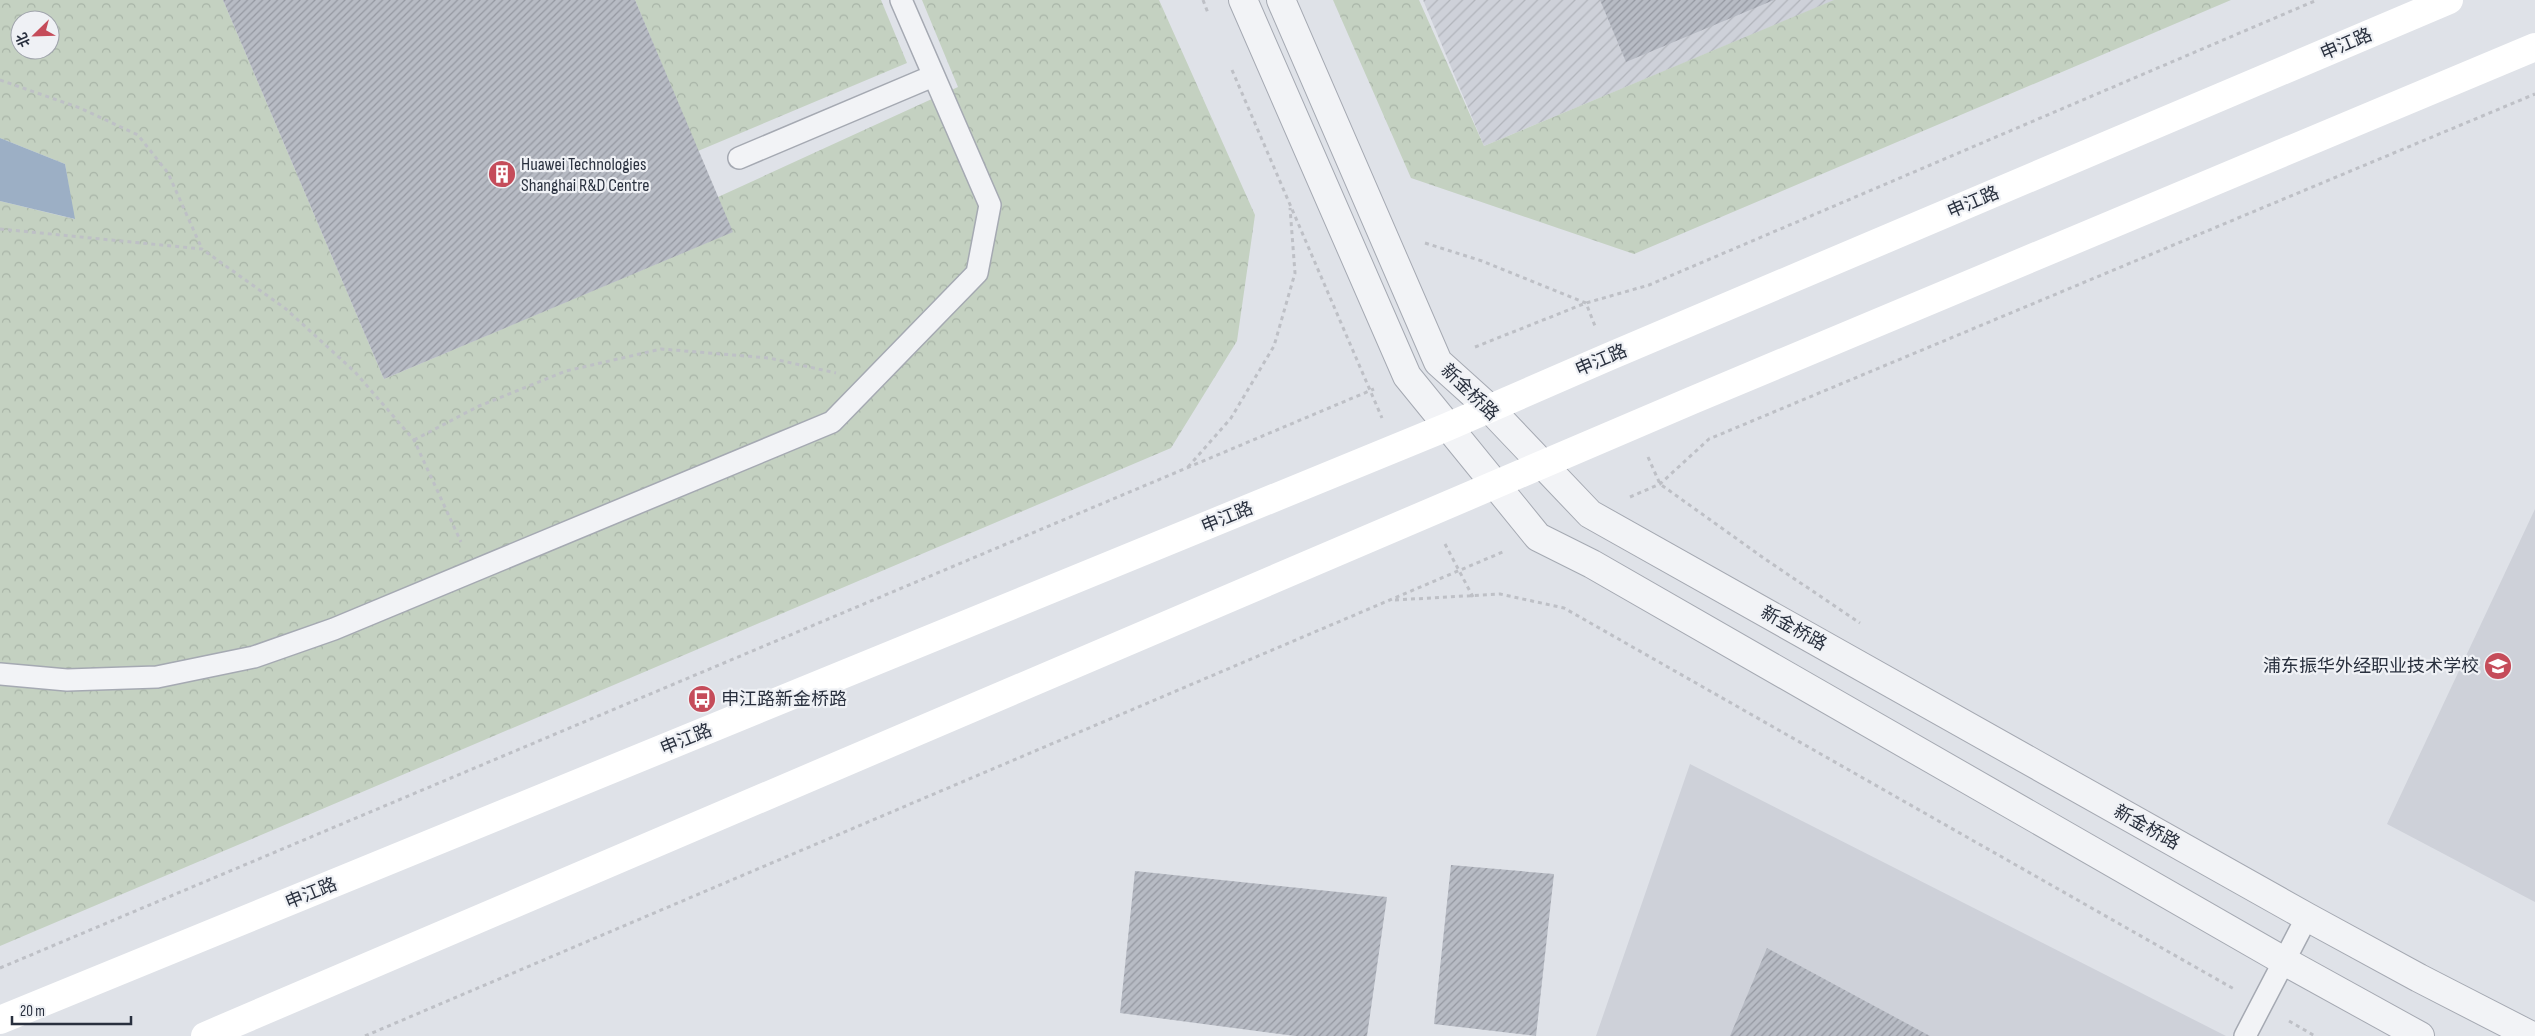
<svg xmlns="http://www.w3.org/2000/svg" width="2535" height="1036" font-family="'Sofia Sans Condensed','Noto Sans SC',sans-serif">
  <style>
    .built { fill: #ced1d9 }
    .industrial { fill: url(#industrial-furrows) }
    .forest { fill: url(#forest-crowns); fill-rule: evenodd }
    .water { fill: #9cafc5 }
    .building { fill: url(#building-hatch) }
    .lines { fill: none; stroke-linecap: round; stroke-linejoin: round }
    .service-casing { stroke: #a5a9b2; stroke-width: 24 }
    .tertiary-casing { stroke: #a5a9b2; stroke-width: 30 }
    .path { stroke: #bec0c6; stroke-width: 3; stroke-dasharray: 4 4; stroke-linecap: butt }
    .service { stroke: #f2f3f6; stroke-width: 21 }
    .tertiary { stroke: #f2f3f6; stroke-width: 28 }
    .secondary { stroke: #fff; stroke-width: 28 }
    .labels { text-anchor: middle; stroke-width: 4.5; stroke-linejoin: round; paint-order: stroke }
    .street-label { font-size: 18px; fill: #29303e; stroke: #eff1f5 }
    .poi-label { font-size: 18px; fill: #29303e; stroke: #eff1f5; text-anchor: start }
  </style>
  <defs>
    <pattern id="industrial-furrows" width="10" height="10" patternUnits="userSpaceOnUse" patternTransform="scale(1.25)"><rect width="10" height="10" fill="#ced1d9"/><path d="M-1 1l2-2M0 10L10 0M9 11l2-2" fill="none" stroke="#b1b4bb"/></pattern>
    <pattern id="forest-crowns" width="20" height="18" patternUnits="userSpaceOnUse" patternTransform="scale(1.25)"><rect width="20" height="18" fill="#c4d1c1"/><path d="M2 6a3 3 0 1 1 6 0M12 15a3 3 0 1 1 6 0" fill="none" stroke="#a8b4a7"/></pattern>
    <pattern id="building-hatch" width="6" height="6" patternUnits="userSpaceOnUse" patternTransform="scale(1.25)"><rect width="6" height="6" fill="#b7bbc4"/><path d="M-1 1l2-2M0 6l6-6M5 7l2-2" fill="none" stroke="#9598a1"/></pattern>
  </defs>
  <rect width="100%" height="100%" fill="#dfe2e8"/>
  <!-- built -->
  <path class="built" d="M2535 509V902L2387 824Z
    M1690 764 2226 1036H1596Z"/>
  <!-- industrial -->
  <path class="industrial" d="M1423 0H1835L1484 146Z"/>
  <!-- forest -->
  <path class="forest" d="M0 0H223L384 379 732 232 718 197 958 87 922 0H1159L1255 215 1237 341 1171 448 0 946V201L74 219 65 164 0 138ZM20 20H50V50H20Z
    M635 0H881L907 63 698 151Z
    M1333 0H1419L1484 146 1834 0H2231L1634 254 1411 178Z"/>
  <!-- water -->
  <path class="water" d="M0 138 65 164 75 219 0 201Z"/>
  <!-- building -->
  <path class="building" d="M223 0H635L733 232 384 379Z
    M1600 0H1774L1626 62Z
    M1451 865 1554 874 1536 1036 1434 1024Z
    M1135 871 1387 897 1367 1036H1295L1120 1013Z
    M1767 948 1930 1036H1730Z"/>
  <g class="lines">
    <defs>
      <path id="service" d="M739 158 933 76
        M0 674 67 680 157 677 254 657 334 629 832 422 977 273 990 205 901 0
        M2245 1036 2307 917"/>
      <path id="tertiary" d="M1243 0 1407 376 1538 537 1592 564 2284 961 2420 1036
        M1281 0 1438 362 1489 408 1590 514 2307 917 2419 978 2532 1036"/>
    </defs>
    <!-- service casing -->
    <use href="#service" class="service-casing"/>
    <!-- tertiary casing -->
    <use href="#tertiary" class="tertiary-casing"/>
    <!-- path -->
    <path class="path" d="M1203 0 1208 13
      M1232 70 1382 418
      M0 80 80 108 138 135 168 173 202 249
      M0 229 202 249 286 309 355 372 414 440 461 542
      M1425 243 1482 261 1586 303 1595 326
      M1475 347 1586 303 1649 285 2317 0
      M414 440 479 406 566 371 661 349 769 358 836 373
      M1648 457 1660 484 1765 559 1860 623
      M1188 467 1231 418 1274 346 1295 273 1290 208
      M1630 497 1660 484 1709 439 2535 94
      M1445 544 1473 597
      M1395 600 1500 594 1564 608 2234 989
      M0 968 1374 389
      M2289 1021 2315 1036
      M365 1036 1505 551"/>
    <!-- service -->
    <use href="#service" class="service"/>
    <!-- tertiary -->
    <use href="#tertiary" class="tertiary"/>
    <!-- secondary -->
    <path class="secondary" d="M0 1020 1447 427 1608 357 2449 0
      M205 1036 1693 400 2535 47"/>
  </g>
  <!-- icons -->
  <defs>
    <symbol id="building-disc" viewBox="-11 -11 22 22"><circle r="9.5" fill="#c54c5a" stroke="#eff1f5"/><path d="M-4-6H4V6H1V3H-1V6H-4ZM-2.5-4.3h1.7v1.8h-1.7ZM.8-4.3h1.7v1.8H.8ZM-2.5-1h1.7V.8h-1.7ZM.8-1h1.7V.8H.8Z" fill="#fff"/></symbol>
    <symbol id="school-disc" viewBox="-11 -11 22 22"><circle r="9.5" fill="#c54c5a" stroke="#eff1f5"/><path d="M0-5L7-2L0 1L-7-2ZM-4 1L0 2.5L4 1V4Q0 6-4 4Z" fill="#fff"/></symbol>
    <symbol id="bus-disc" viewBox="-11 -11 22 22"><circle r="9.5" fill="#c54c5a" stroke="#eff1f5"/><path d="M-5-6H5V4H4V6H2V4H-2V6H-4V4H-5ZM-3.5-4V0h7V-4ZM-3.5 1.2v1.5H-2V1.2ZM2 1.2v1.5H3.5V1.2Z" fill="#fff"/></symbol>
  </defs>
  <g fill-rule="evenodd">
    <use href="#building-disc" x="486" y="158" width="32" height="32"/>
    <use href="#school-disc" x="2482" y="650" width="32" height="32"/>
    <use href="#bus-disc" x="686" y="683" width="32" height="32"/>
  </g>
  <g class="labels">
    <!-- street labels -->
    <g class="street-label">
      <text transform="translate(2346 44) rotate(-23)" y="6">申江路</text>
      <text transform="translate(1973 202) rotate(-23)" y="6">申江路</text>
      <text transform="translate(1601 360) rotate(-23)" y="6">申江路</text>
      <text transform="translate(1470 392) rotate(44)" y="6">新金桥路</text>
      <text transform="translate(1227 517) rotate(-22)" y="6">申江路</text>
      <text transform="translate(1794 628) rotate(29)" y="6">新金桥路</text>
      <text transform="translate(686 739) rotate(-22)" y="6">申江路</text>
      <text transform="translate(2147 827) rotate(29)" y="6">新金桥路</text>
      <text transform="translate(311 893) rotate(-22)" y="6">申江路</text>
    </g>
    <!-- poi labels -->
    <g class="poi-label">
      <text x="521" y="170">Huawei Technologies<tspan x="521" dy="21">Shanghai R&amp;D Centre</tspan></text>
      <text x="2479" y="672" text-anchor="end">浦东振华外经职业技术学校</text>
      <text x="721" y="705">申江路新金桥路</text>
    </g>
  </g>
  <!-- north arrow -->
  <g transform="translate(35 35) rotate(247)"><circle r="24" fill="#eff1f5" stroke="#a0a4ac"/>
  <path d="M0-4L9 19L0 12L-9 19Z" fill="#c54c5a"/>
  <text y="-8" font-size="14" font-weight="bold" text-anchor="middle" fill="#29303e">北</text>
  </g>
  <!-- scale -->
  <path d="M12 1016v8h119v-8" fill="none" stroke="#29303e" stroke-width="2.5"/>
  <text x="20" y="1016" font-size="15" fill="#29303e" stroke="#eff1f5" stroke-width="4" paint-order="stroke">20 m</text>
</svg>
